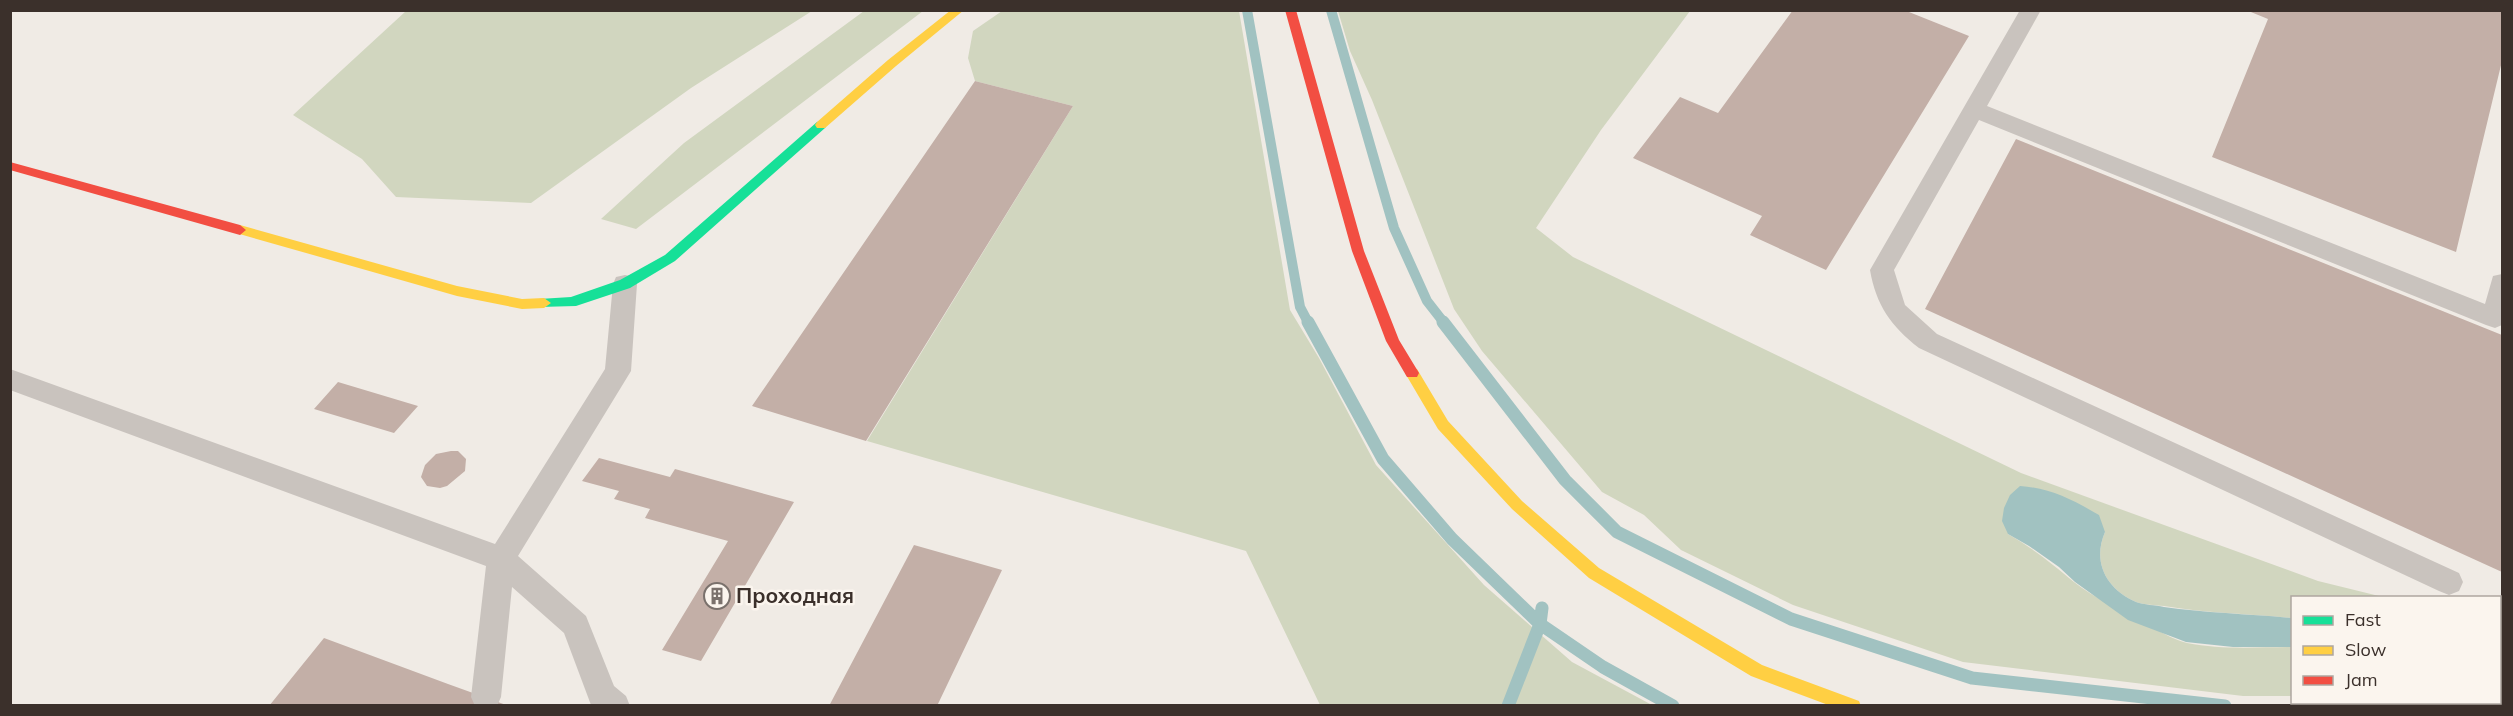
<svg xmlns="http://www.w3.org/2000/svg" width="2513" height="716" font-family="Mulish,sans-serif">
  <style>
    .green { fill: #d1d6bf }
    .water { fill: #a1c2c1 }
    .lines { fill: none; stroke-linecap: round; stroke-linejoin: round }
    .stream-far1 { stroke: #a1c2c1; stroke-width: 10 }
    .stream { stroke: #a1c2c1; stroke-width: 13 }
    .building { fill: #c3afa7 }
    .lane { fill: #c9c3be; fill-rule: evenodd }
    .fast { fill: #16e098; fill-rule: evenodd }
    .slow { fill: #ffcf43; fill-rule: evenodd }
    .jam { fill: #f24e42; fill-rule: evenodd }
    .labels { text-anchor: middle; stroke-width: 5; stroke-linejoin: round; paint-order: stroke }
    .poi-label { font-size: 21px; font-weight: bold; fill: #3b302b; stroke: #fbf5ee; text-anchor: start }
  </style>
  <rect width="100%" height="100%" fill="#f0ebe5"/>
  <!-- green -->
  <path class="green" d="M406 11V10L812 11 691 88 531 203 396 197 362 159 293 115Z
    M864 11H923L636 229 601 219 684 143Z
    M1002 11H1239L1290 310 1319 358 1376 465 1484 585 1572 662 1652 705H1320L1246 551 867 441 1073 106 975 81 968 58 973 31Z
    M1338 11H1690L1601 130 1536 228 1573 257 2021 473 2318 581 2383 597 2292 598V618C2250 614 2206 613 2164 606 2155 605 2144 605 2136 602 2106 589 2092 562 2105 532L2008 534C2034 549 2051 563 2074 582 2094 598 2120 609 2142 621 2156 629 2171 639 2187 643 2221 650 2258 647 2292 647V696H2243L1963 662 1793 605 1681 550 1644 515 1602 492 1482 351 1454 309 1372 100 1350 51Z"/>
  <!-- water -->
  <path class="water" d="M2020 486C2050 488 2073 500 2099 515L2105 532C2092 562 2106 589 2136 602 2144 605 2155 605 2164 607 2206 613 2250 614 2292 618V647H2233L2186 642 2128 620 2075 582 2059 567 2029 546 2008 534 2002 521 2004 508 2010 495Z"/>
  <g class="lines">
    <!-- stream-far1 -->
    <path class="stream-far1" d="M1247 10 1300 307 1309 324
      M1331 10 1394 228 1427 301 1445 324"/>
    <!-- stream -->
    <path class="stream" d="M1308 322 1383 459 1452 539 1540 624 1603 667 1673 706
      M1443 322 1565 480 1617 532 1791 619 1972 678 2225 706
      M1508 706 1540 624 1542 608"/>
  </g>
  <!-- building -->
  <path class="building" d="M1793 10H1904L1969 36 1826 270 1750 235 1762 216 1633 158 1680 97 1718 113Z
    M2246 10H2502V61L2456 252 2212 157 2268 19Z
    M975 81 1073 106 866 441 752 406Z
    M2016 139 2502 335V572L1925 309Z
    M338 382 418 406 394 433 314 409Z
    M451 451H458L466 459 465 471 447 486 440 488 427 486 421 477 425 465 436 454Z
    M599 458 670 477 675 469 794 502 701 661 662 650 728 541 645 518 650 509 614 499 619 491 582 481Z
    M914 545 1002 570 937 706H829Z
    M324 638 448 684 509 706H269Z"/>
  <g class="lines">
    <!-- lane -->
    <path class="lane" d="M2020 10H2041L1987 106 2485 304 2493 276 2502 274V325L2495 328 2486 325 1979 120 1894 270 1905 305 1937 334 2459 573 2463 582 2459 591 2449 595 2439 591 1919 348C1891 326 1876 305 1870 270Z
      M625 275 634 277 637 284 631 371 518 556 586 616 614 686 626 696 630 706 591 705 564 633 512 587 501 697 497 706H475L471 697 486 566 10 390V369L495 544 605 369 613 284 616 277Z"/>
    <!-- fast -->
    <path class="fast" d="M821 121 825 122 827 125 825 128 675 261 630 288 576 306 539 307 537 303 539 299 571 297 620 280 665 255 817 122Z"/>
    <!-- slow -->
    <path class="slow" d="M951 10H964L896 66 825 128H817L815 125 817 122 888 60Z
      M240 225 457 286 522 299 544 298 551 303 544 308 522 309 457 296 236 233 234 230Z
      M1412 368 1417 369 1448 421 1522 501 1599 568 1762 665 1859 701 1861 706H1831L1751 676 1589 578 1512 509 1438 429 1405 373 1407 369Z"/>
    <!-- jam -->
    <path class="jam" d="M1285 10H1296L1364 251 1399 340 1419 373 1417 377H1407L1386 341 1352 251Z
      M10 162 240 225 246 230 240 235 10 170Z"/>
  </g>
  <!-- icons -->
  <defs>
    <symbol id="building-ring" viewBox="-11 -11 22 22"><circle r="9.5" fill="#fbf5ee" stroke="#7a716c" stroke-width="1.5"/><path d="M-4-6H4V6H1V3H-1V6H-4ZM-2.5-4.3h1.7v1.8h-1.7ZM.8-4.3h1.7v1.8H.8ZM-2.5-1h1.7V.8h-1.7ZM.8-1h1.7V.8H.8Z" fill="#7a716c"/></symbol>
  </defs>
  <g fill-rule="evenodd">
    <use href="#building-ring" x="702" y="581" width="30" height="30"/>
  </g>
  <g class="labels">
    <!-- poi labels -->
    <g class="poi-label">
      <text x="736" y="603">Проходная</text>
    </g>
  </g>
  <!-- border -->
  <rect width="2513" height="716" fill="none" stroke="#3b302b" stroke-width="24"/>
  <!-- legend -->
  <rect x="2291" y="596" width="210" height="108" fill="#fbf5ee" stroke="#aea6a0" stroke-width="1.5"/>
  <rect x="2303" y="616" width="30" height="9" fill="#16e098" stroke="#aea6a0" stroke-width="1.5"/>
  <text x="2345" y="626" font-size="18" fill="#3b302b">Fast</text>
  <rect x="2303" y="646" width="30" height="9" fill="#ffcf43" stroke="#aea6a0" stroke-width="1.5"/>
  <text x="2345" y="656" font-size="18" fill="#3b302b">Slow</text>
  <rect x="2303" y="676" width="30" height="9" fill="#f24e42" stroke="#aea6a0" stroke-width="1.5"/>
  <text x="2345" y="686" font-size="18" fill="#3b302b">Jam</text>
</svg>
